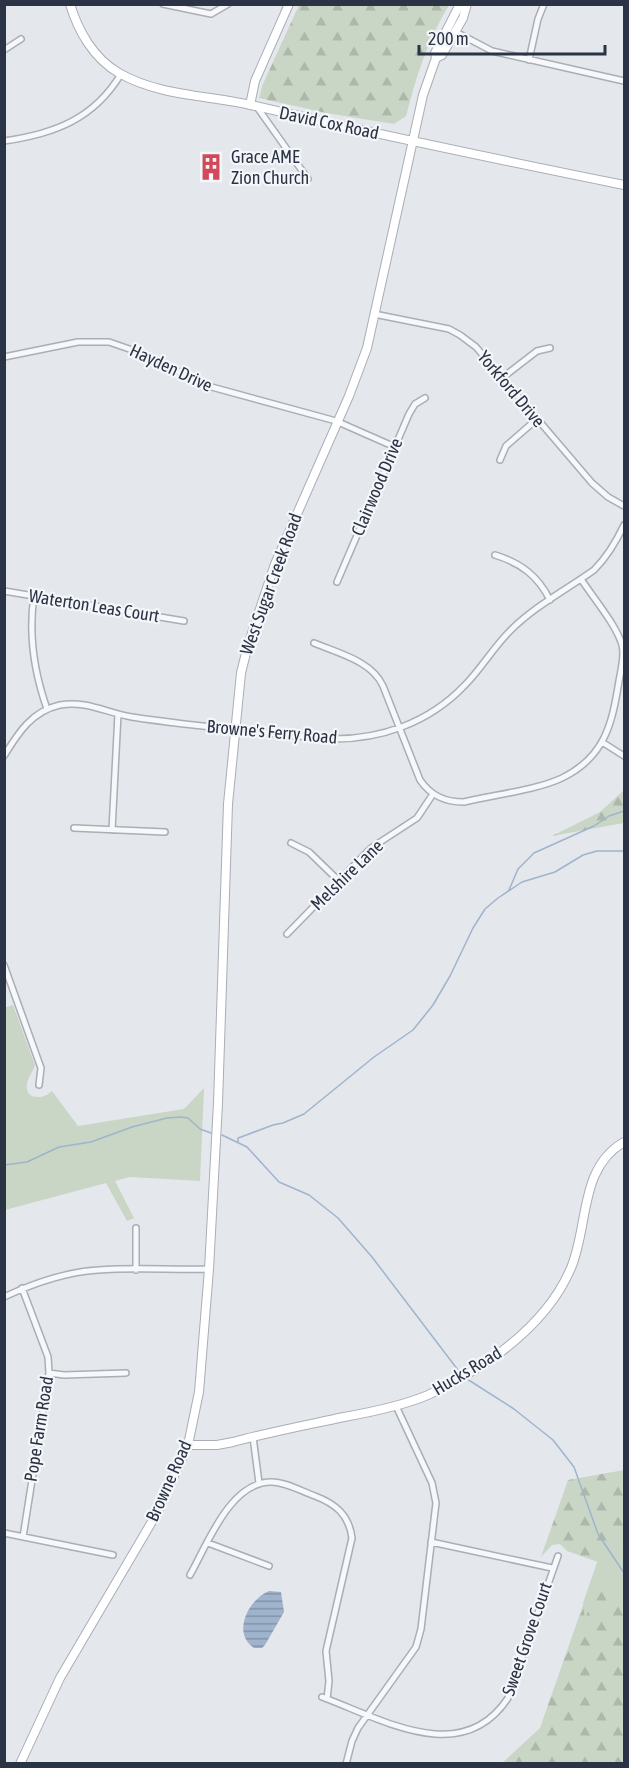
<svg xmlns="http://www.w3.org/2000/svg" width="629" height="1768" font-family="'Asap Condensed',sans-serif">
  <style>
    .forest { fill: url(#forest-firs) }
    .green { fill: #c9d6c5 }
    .water { fill: url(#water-rules) }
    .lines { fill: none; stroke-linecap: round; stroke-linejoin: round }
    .stream { stroke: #9fb4cc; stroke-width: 1.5 }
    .street-casing { stroke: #a9aeb7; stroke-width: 8 }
    .secondary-casing { stroke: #a9aeb7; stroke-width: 10 }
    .street { stroke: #f7f8fa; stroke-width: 5 }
    .secondary { stroke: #fff; stroke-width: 8 }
    .labels { text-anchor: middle; stroke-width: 4.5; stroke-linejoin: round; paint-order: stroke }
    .street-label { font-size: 18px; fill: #2b3445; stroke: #f4f6f9 }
    .poi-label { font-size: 18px; fill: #2b3445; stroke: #f4f6f9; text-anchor: start }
  </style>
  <defs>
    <pattern id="forest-firs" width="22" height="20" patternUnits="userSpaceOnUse" patternTransform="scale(1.5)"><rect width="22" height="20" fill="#c9d6c5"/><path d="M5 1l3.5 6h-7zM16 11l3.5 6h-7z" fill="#adb8ab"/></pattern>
    <pattern id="water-rules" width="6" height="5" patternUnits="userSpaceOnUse" patternTransform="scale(1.5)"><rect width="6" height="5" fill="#9fb4cc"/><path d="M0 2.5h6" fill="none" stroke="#8293a7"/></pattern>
  </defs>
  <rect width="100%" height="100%" fill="#e4e7ec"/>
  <!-- forest -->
  <path class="forest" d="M299 5H449C428 39 416 77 406 116L394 124 326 113 259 98 263 84Z
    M624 790V823L552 836 600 812Z
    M624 1470V1763L501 1764 540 1728 598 1562 567 1551 560 1544 552 1545 541 1557 568 1480Z"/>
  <!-- green -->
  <path class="green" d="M13 1005 35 1065C33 1072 28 1077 27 1084 24 1100 44 1100 52 1091L78 1126 184 1109 204 1088 200 1181 130 1177 115 1181 134 1218 127 1221 106 1183 5 1210 4 1008Z
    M604 1542 624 1549V1605L612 1591 601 1572 585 1620 583 1603Z"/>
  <!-- water -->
  <path class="water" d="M269 1591 281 1592 284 1612 265 1645 262 1648H254C231 1633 249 1599 269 1591Z"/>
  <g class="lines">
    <!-- stream -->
    <path class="stream" d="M509 890 518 869 534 853 594 826 609 816 624 811
      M222 1135 247 1147 279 1182 309 1195 338 1218 372 1257 461 1374
      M238 1142V1138L241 1137 273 1125 283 1123 304 1114 374 1057 413 1030 433 1005 450 976 473 928 485 909 498 898 522 882 555 872 583 855 597 851H624
      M4 1165 27 1162 59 1147 91 1142 132 1127 167 1118 181 1117 188 1118 200 1129 211 1133
      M467 1379 514 1409 553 1440 574 1467 598 1534 624 1573"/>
    <defs>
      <path id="street" d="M163 4 211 14 228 4
        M454 31 492 51 624 81
        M4 50 21 39
        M529 60 538 19 544 4
        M257 107 308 179
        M4 141C54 134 94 119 121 74
        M374 314 449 329 460 335 476 347 592 483 608 497 624 506
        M4 357 78 342H109L141 353 208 386 336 421 395 447
        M502 378 537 351 550 348
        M500 460 506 446 537 419
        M495 555C521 563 538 576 550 600
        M337 582 409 414 415 404 425 398
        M4 591 184 621
        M34 596C28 636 34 672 47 709
        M314 643C338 653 372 661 383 686L420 780C431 796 445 802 464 802 492 795 537 790 562 778 605 757 612 724 619 681 621 669 625 656 622 645 617 626 592 596 581 579
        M602 742 624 756
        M4 756C18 733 32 711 60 705 86 700 107 713 132 717 197 727 263 732 329 739 380 740 429 723 465 685 481 669 493 648 509 632 533 607 566 590 594 570 608 556 616 542 624 525
        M74 828 165 832
        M112 830 118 714
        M291 843 309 852 339 881
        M287 934 371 848 417 818 433 794
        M4 965 41 1068 39 1085
        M136 1228V1270
        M22 1288 48 1357 49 1373 23 1537
        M4 1297C34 1283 65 1272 98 1270 134 1267 172 1270 209 1269
        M49 1373 64 1375 126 1373
        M253 1437 259 1483
        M4 1533 113 1555
        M431 1542 552 1568
        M208 1543 269 1566
        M190 1575C207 1545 230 1482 271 1482 286 1482 301 1491 315 1496 336 1504 349 1515 352 1538L326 1651 329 1681 327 1699
        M322 1697C382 1719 462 1768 508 1698L558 1556
        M346 1764 352 1741 358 1728 416 1647 421 1629 436 1503 432 1483 396 1406"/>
      <path id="secondary" d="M70 4C78 31 94 59 119 73 159 96 207 95 251 105 375 134 500 160 624 185
        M436 58 442 55 463 18 467 4
        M250 105 255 81 289 4
        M188 1445H217L233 1442C270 1432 307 1425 344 1417 372 1412 402 1406 428 1395 454 1383 479 1368 502 1351 531 1329 557 1301 571 1268 589 1225 579 1168 624 1142
        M20 1764 60 1678 157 1513 188 1445 199 1392 209 1269 218 1103 228 804 241 673 248 645 275 564 349 396 367 348 423 95 436 58 435 53 460 4"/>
    </defs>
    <!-- street casing -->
    <use href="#street" class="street-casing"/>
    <!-- secondary casing -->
    <use href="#secondary" class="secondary-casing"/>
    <!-- street -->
    <use href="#street" class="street"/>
    <!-- secondary -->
    <use href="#secondary" class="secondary"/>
  </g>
  <!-- icons -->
  <defs>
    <symbol id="building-bare" viewBox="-9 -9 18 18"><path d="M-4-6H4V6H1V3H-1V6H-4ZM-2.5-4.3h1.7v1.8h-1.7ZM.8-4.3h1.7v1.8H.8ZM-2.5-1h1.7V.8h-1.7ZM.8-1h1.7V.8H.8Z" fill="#d1495b" stroke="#f4f6f9" stroke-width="2.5" paint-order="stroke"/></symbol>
  </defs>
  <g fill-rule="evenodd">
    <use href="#building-bare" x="192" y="148" width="38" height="38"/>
  </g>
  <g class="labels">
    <!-- street labels -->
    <g class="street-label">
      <text transform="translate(329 123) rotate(12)" y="6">David Cox Road</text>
      <text transform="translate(171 368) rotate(25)" y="6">Hayden Drive</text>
      <text transform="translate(511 389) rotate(50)" y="6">Yorkford Drive</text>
      <text transform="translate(377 487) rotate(-67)" y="6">Clairwood Drive</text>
      <text transform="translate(271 584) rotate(-70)" y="6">West Sugar Creek Road</text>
      <text transform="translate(94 606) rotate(9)" y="6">Waterton Leas Court</text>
      <text transform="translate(272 732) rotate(5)" y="6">Browne's Ferry Road</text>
      <text transform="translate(347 875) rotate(-44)" y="6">Melshire Lane</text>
      <text transform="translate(467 1371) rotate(-31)" y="6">Hucks Road</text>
      <text transform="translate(39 1429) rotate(-81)" y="6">Pope Farm Road</text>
      <text transform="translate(169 1481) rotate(-66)" y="6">Browne Road</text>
      <text transform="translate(527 1639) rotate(-71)" y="6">Sweet Grove Court</text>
    </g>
    <!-- poi labels -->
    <g class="poi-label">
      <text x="231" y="163">Grace AME<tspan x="231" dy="21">Zion Church</tspan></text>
    </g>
  </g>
  <!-- border -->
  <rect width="629" height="1768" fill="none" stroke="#2b3445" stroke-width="12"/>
  <!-- scale -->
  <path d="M419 45v9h186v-9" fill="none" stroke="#2b3445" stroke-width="3"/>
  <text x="428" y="45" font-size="18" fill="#2b3445" stroke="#f4f6f9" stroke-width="4.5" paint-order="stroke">200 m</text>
</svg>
